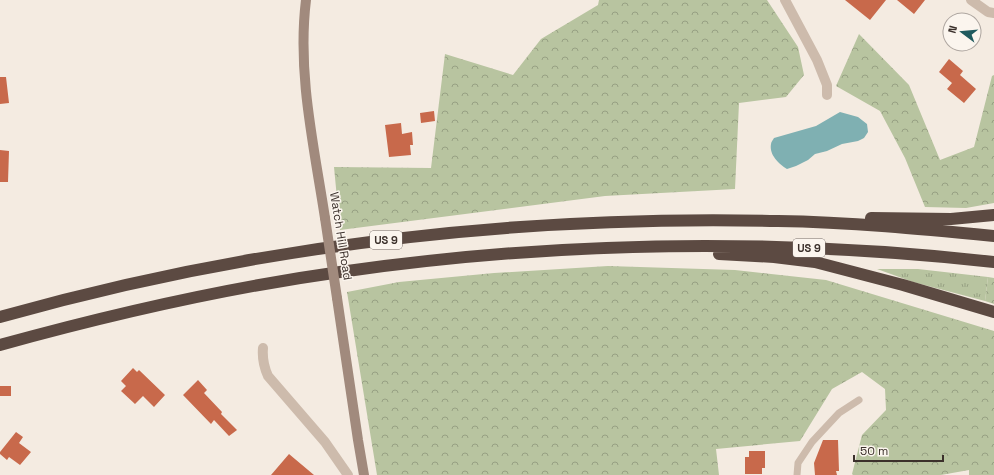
<svg xmlns="http://www.w3.org/2000/svg" width="994" height="475" font-family="'Space Grotesk',sans-serif">
  <style>
    .grass { fill: url(#grass-tufts) }
    .forest { fill: url(#forest-crowns) }
    .water { fill: #7fb0b2 }
    .building { fill: #c8694b }
    .lines { fill: none; stroke-linecap: round; stroke-linejoin: round }
    .lane { stroke: #cdbbac; stroke-width: 7 }
    .street { stroke: #cdbbac; stroke-width: 10 }
    .secondary { stroke: #a18a7d; stroke-width: 10 }
    .highway { stroke: #5c4a42; stroke-width: 12 }
    .secondary-bridge { stroke: #a18a7d; stroke-width: 10 }
    .labels { text-anchor: middle; stroke-width: 3; stroke-linejoin: round; paint-order: stroke }
    .shield { fill: #fbf5ee; stroke: #756b66; stroke-width: 1 }
    .shield-label { font-size: 11px; font-weight: bold; fill: #3b302b }
    .street-label { font-size: 12px; fill: #3b302b; stroke: #fbf5ee }
  </style>
  <defs>
    <pattern id="grass-tufts" width="24" height="20" patternUnits="userSpaceOnUse"><rect width="24" height="20" fill="#b8c4a0"/><path d="M3 7l-1-3M5 7V3M7 7l1-3M15 17l-1-3M17 17v-4M19 17l1-3" fill="none" stroke="#97a083"/></pattern>
    <pattern id="forest-crowns" width="20" height="18" patternUnits="userSpaceOnUse"><rect width="20" height="18" fill="#b8c4a0"/><path d="M2 6a3 3 0 1 1 6 0M12 15a3 3 0 1 1 6 0" fill="none" stroke="#97a083"/></pattern>
  </defs>
  <rect width="100%" height="100%" fill="#f4ebe1"/>
  <!-- grass -->
  <path class="grass" d="M877 269H918L988 277 985 301 913 282Z"/>
  <!-- forest -->
  <path class="forest" d="M599 0H767L798 47 804 75 786 97 739 103 735 189 605 196 340 230 334 167 431 168 445 54 513 75 541 39 598 5Z
    M859 34 909 85 940 160 974 147 992 76 994 75V203L966 208 925 207 905 158 880 111 836 86Z
    M608 266 735 270 826 280 994 331V475H969V470L941 475H853L852 474 862 435 886 410 885 389 862 372 832 389 800 441 716 449 719 475H377L347 292 399 282 494 273Z
    M988 277 994 278V304L985 301Z"/>
  <!-- water -->
  <path class="water" d="M840 112 858 117 867 124 868 132 864 138 858 141 842 144 827 151 815 154 808 160 796 166 787 169C779 164 769 155 771 144 771 142 773 140 774 138L816 126Z"/>
  <!-- building -->
  <path class="building" d="M845 0H886L870 20Z
    M897 0H925L914 14Z
    M949 59 963 71 960 75 976 89 964 103 947 89 952 83 939 72Z
    M0 77H6L9 103 0 104Z
    M434 111 435 121 421 123 420 113Z
    M401 123 402 134 412 132 413 145H410L411 155 389 157 385 125Z
    M0 150 9 151 8 182H0Z
    M133 368 137 372 139 370 165 395 154 407 143 396 135 404 121 391 126 386 121 381Z
    M198 380 207 390 204 393 222 412 221 414 237 430 229 436 214 420 211 424 183 395Z
    M0 386H11V396H0Z
    M16 432 23 437 19 443 31 452 20 465 9 457 7 460 0 454V452Z
    M823 440H838L839 471H836L837 475H815L814 463Z
    M749 451H765V468H762V474H745V457H749Z
    M289 454 314 475H271Z"/>
  <g class="lines">
    <!-- lane -->
    <path class="lane" d="M797 475 798 463 812 442 839 413 859 400"/>
    <!-- street -->
    <path class="street" d="M785 0 817 60 827 85V95
      M971 0 988 12 994 13
      M263 348C262 359 264 367 268 376L325 442 348 475"/>
    <!-- secondary -->
    <path class="secondary" d="M306 0C297 73 314 146 325 218
      M337 298 358 440 364 475"/>
    <!-- highway -->
    <path class="highway" d="M871 218 951 219 994 215
      M719 254 774 257 815 262 903 285 994 312
      M0 317C255 245 513 215 778 221 850 222 922 229 994 236
      M0 345C112 314 225 288 340 272 556 241 777 238 994 262"/>
    <!-- secondary-bridge -->
    <path class="secondary-bridge" d="M325 218 337 298"/>
  </g>
  <g class="labels">
    <!-- shield labels -->
    <g class="shield">
      <rect x="370" y="231" width="32" height="18" rx="3"/>
      <rect x="793" y="239" width="32" height="18" rx="3"/>
    </g>
    <g class="shield-label">
      <text x="386" y="244">US 9</text>
      <text x="809" y="252">US 9</text>
    </g>
    <!-- street labels -->
    <g class="street-label">
      <text transform="translate(341 236) rotate(81)" y="4">Watch Hill Road</text>
    </g>
  </g>
  <!-- north arrow -->
  <g transform="translate(962 32) rotate(286)"><circle r="19" fill="#fbf5ee" stroke="#aea6a0"/>
  <path d="M0-3L7 15L0 10L-7 15Z" fill="#1f5a5e"/>
  <text y="-6" font-size="11" font-weight="bold" text-anchor="middle" fill="#3b302b">N</text>
  </g>
  <!-- scale -->
  <path d="M854 455v6h89v-6" fill="none" stroke="#3b302b" stroke-width="2"/>
  <text x="860" y="455" font-size="12" fill="#3b302b" stroke="#fbf5ee" stroke-width="3" paint-order="stroke">50 m</text>
</svg>
